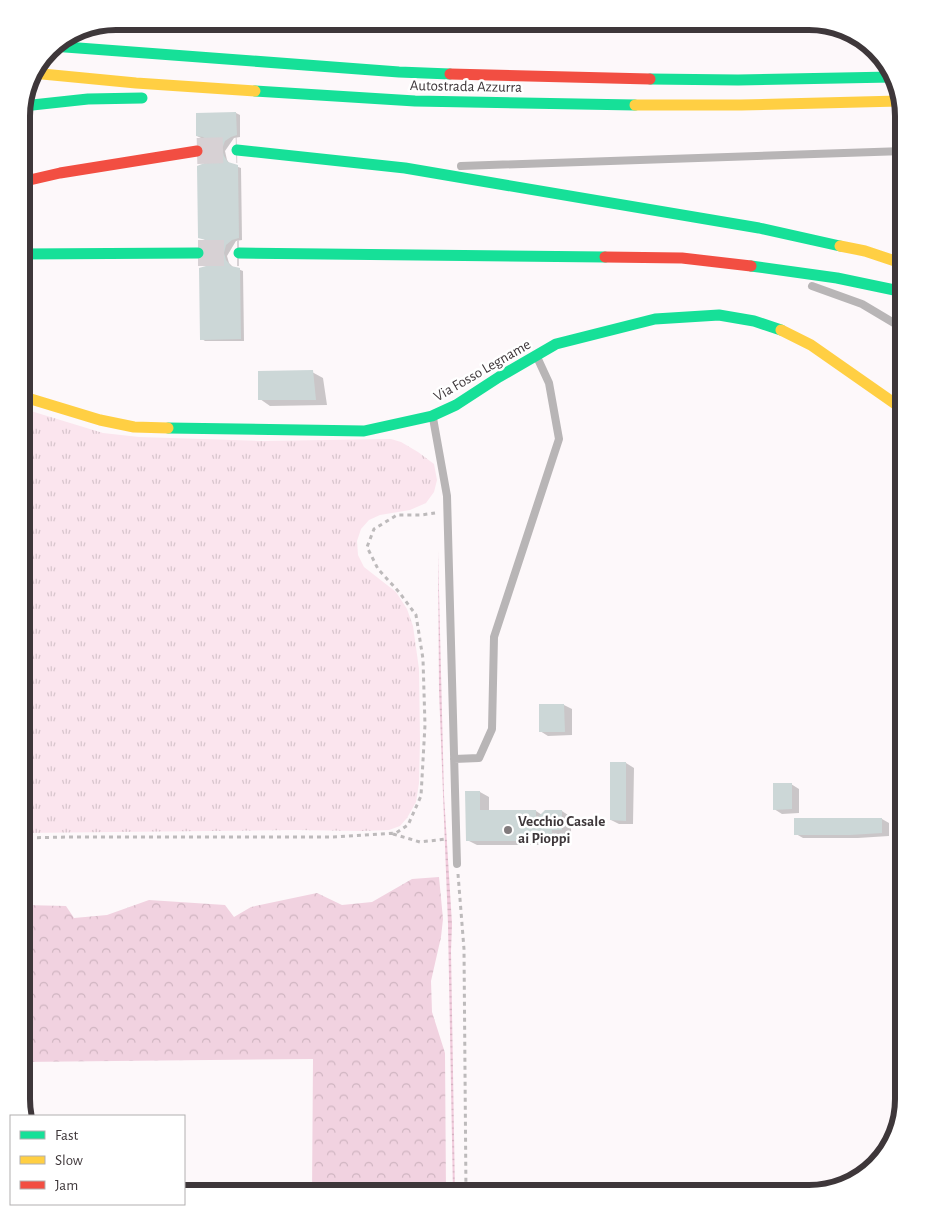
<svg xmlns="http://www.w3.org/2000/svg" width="925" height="1215" font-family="'Alegreya Sans',sans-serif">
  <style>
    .grass { fill: url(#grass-tufts) }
    .forest { fill: url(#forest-crowns) }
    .water { fill: url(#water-rules) }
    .shadow { fill: #0003 }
    .building { fill: #ccd7d7 }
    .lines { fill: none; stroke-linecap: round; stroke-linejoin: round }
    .highway-tunnel { stroke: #d7d1d4; stroke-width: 26; stroke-dasharray: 26 13; stroke-linecap: butt }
    .path { stroke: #bdbabb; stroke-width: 3; stroke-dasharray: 4 4; stroke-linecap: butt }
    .lane { stroke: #b8b5b6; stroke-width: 8 }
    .fast { stroke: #16e098; stroke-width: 11 }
    .slow { stroke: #ffcf43; stroke-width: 11 }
    .jam { stroke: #f24e42; stroke-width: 11 }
    .poi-dot { fill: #817b7d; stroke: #fff; stroke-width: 2 }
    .labels { text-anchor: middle; stroke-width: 5; stroke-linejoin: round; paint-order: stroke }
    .street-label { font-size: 15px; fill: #3e373a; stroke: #fff }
    .poi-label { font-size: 15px; font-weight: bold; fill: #3e373a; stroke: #fff; text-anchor: start }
    .rim { fill: none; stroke: #3e373a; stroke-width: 6 }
  </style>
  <defs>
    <pattern id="grass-tufts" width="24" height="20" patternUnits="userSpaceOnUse" patternTransform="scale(1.25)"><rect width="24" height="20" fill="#fbe5ee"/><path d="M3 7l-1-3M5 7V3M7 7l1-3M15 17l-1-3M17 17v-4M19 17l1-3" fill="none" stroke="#d8c5cd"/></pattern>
    <pattern id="forest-crowns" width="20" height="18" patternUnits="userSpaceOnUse" patternTransform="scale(1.25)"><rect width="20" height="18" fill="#f1d2e0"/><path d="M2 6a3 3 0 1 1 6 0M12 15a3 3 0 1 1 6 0" fill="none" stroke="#d0b5c1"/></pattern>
    <pattern id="water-rules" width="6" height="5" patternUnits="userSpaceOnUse" patternTransform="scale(1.25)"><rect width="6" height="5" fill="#f2ccdd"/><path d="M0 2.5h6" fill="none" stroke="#d1b0be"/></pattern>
  </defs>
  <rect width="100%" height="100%" fill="#fdf8fa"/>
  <!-- grass -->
  <path class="grass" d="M21 408 103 433 139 437 261 441 391 439 401 442 418 452 434 464 437 480 434 492 426 503 410 510 380 515 369 520 361 529 357 541 358 555 364 567 396 592 407 609 413 626 419 669 420 740 419 783 416 802 407 818 400 826 389 830 362 831 295 830 21 833Z"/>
  <!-- forest -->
  <path class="forest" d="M439 877 443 919 441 937 431 981 432 1012 445 1053 446 1194H312L313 1059 21 1062V907L24 905 66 906 74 918 107 915 149 900 225 905 234 917 251 907 317 893 342 905 372 902 412 879Z"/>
  <!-- water -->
  <path class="water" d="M438 550 444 795 452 924 451 951 455 1194H453L448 924 439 690Z"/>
  <!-- shadow -->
  <path class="shadow" d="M236 113 240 115V137L234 138 225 151 227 160 230 164 241 168 242 240 236 241 227 256 229 263 233 267 243 271 244 341H205L202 339 207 267 212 261 214 252 212 244 208 241 199 237 208 163 212 157 213 149 207 138H201L197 136V114Z
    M893 169H904V202L898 199V195L893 192Z
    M312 372 323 378 327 405 270 406 260 399Z
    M540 705H564L572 709V735L548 736 540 731Z
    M611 763H626L634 768 633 824H619L611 820Z
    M791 784 799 789V813L782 814 774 809Z
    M480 792 489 797V811H536L542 815 562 811 571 817V834H561L560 845H477L467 840Z
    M795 819H882L889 823V836L858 838H803L796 834Z
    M900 830H904V844L900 842Z"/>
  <!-- building -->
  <path class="building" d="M236 112 237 135 231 137 225 141 222 149 224 156 228 162 238 165 239 238 232 240 226 245 224 253 226 260 231 266 240 268 241 339 200 340 199 268 206 266 211 261 213 252 211 245 206 240 198 238 197 166 207 162 211 157 212 149 208 141 203 137 196 136V113Z
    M313 370 316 400H258V371Z
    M539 704H564L565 732H539Z
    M610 762H626V821L610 820Z
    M773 783H792V809L773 810Z
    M465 791H480V810H536V819L545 810H562V830H552L551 841H466Z
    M794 818H882V833L850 835H794Z"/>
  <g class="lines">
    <!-- highway-tunnel -->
    <path class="highway-tunnel" d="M197 151 237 150
      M198 253H239"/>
    <!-- path -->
    <path class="path" d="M393 834 420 842 446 839
      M21 838 70 837H333L396 833 408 825 421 796 425 725 423 659 416 615 399 592 378 569 367 547 374 529 397 515H421L435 513
      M458 874 464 949 466 1194"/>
    <!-- lane -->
    <path class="lane" d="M461 166 904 151
      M812 286 862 304 904 329
      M433 418 447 496 457 864
      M454 759 479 758 492 729 494 637 559 439 549 383 537 357"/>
    <!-- fast -->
    <path class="fast" d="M531 21 599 24 744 26 821 23
      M52 46 399 72 450 74
      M650 79 738 80 892 77
      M255 91 415 101 635 105
      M23 106 88 99 142 98
      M237 150 405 168 759 228 840 246
      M239 253 605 257
      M21 254 198 253
      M751 266 837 278 904 292
      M168 428 364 431 432 416 456 405 499 377 556 344 655 319 719 315 754 321 781 330"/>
    <!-- slow -->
    <path class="slow" d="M32 73 136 83 255 91
      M635 105H741L899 101
      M840 246 865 251 904 264
      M781 330 811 345 904 410
      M21 396 100 420 134 427 168 428"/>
    <!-- jam -->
    <path class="jam" d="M450 74 650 79
      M21 182 60 173 197 151
      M605 257 682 258 751 266"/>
  </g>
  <!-- markers -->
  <circle class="poi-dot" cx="508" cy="830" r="5"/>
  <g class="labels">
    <!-- street labels -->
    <g class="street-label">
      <text transform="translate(466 86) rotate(1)" y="5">Autostrada Azzurra</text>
      <text transform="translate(482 370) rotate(-30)" y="5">Via Fosso Legname</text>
    </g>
    <!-- poi labels -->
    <g class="poi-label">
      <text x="518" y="826">Vecchio Casale<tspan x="518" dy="17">ai Pioppi</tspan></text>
    </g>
  </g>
  <!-- crop -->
  <path d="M0 0H925V1215H0ZM116 30H809A86 86 0 0 1 895 116V1099A86 86 0 0 1 809 1185H116A86 86 0 0 1 30 1099V116A86 86 0 0 1 116 30Z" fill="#fff" fill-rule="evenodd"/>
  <path class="rim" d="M116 30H809A86 86 0 0 1 895 116V1099A86 86 0 0 1 809 1185H116A86 86 0 0 1 30 1099V116A86 86 0 0 1 116 30Z"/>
  <!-- legend -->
  <rect x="10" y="1115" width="175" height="90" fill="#ffffff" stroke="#b2afb0"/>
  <rect x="20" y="1131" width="25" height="8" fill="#16e098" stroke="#b2afb0"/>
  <text x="55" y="1140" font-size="15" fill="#3e373a">Fast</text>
  <rect x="20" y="1156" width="25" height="8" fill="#ffcf43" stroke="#b2afb0"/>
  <text x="55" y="1165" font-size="15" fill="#3e373a">Slow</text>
  <rect x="20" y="1181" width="25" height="8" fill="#f24e42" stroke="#b2afb0"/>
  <text x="55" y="1190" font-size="15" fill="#3e373a">Jam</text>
</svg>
